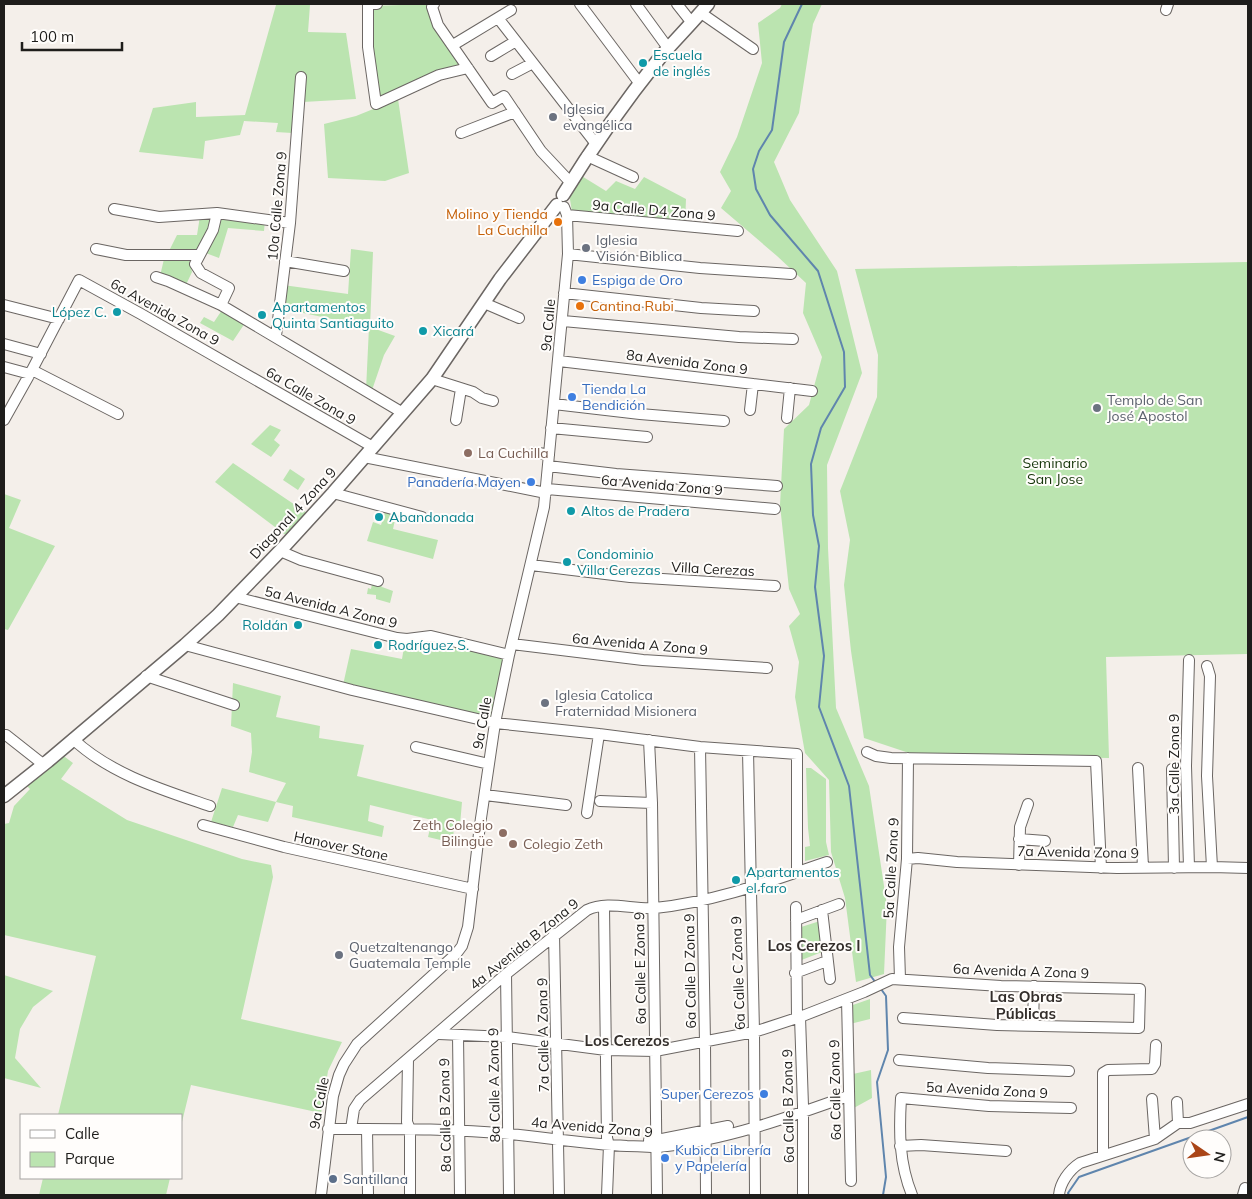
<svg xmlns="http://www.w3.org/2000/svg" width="1252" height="1199" font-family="Mulish,sans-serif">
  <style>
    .green { fill: #bbe4b0 }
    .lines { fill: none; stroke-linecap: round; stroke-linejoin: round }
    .stream { stroke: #5f85ad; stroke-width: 2 }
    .minor-casing { stroke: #6b6663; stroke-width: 12 }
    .major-casing { stroke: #6b6663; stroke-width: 15 }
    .minor { stroke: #fff; stroke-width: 10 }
    .major { stroke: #fff; stroke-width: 12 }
    .culture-dot { fill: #0f9aa8; stroke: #fffdfb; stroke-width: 2 }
    .worship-dot { fill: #6b7280; stroke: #fffdfb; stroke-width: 2 }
    .food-dot { fill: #e8710a; stroke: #fffdfb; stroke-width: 2 }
    .shop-dot { fill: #3f7fe0; stroke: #fffdfb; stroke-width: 2 }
    .education-dot { fill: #8d6e63; stroke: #fffdfb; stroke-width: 2 }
    .service-dot { fill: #5c6f8a; stroke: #fffdfb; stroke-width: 2 }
    .labels { text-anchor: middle; stroke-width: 4; stroke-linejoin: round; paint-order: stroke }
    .culture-label { font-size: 14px; fill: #0d838f; stroke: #fffdfb; text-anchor: start }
    .worship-label { font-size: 14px; fill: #5b616d; stroke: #fffdfb; text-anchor: start }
    .street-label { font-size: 14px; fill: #1e1d1b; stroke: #fffdfb }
    .food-label { font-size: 14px; fill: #c56008; stroke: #fffdfb; text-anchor: end }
    .shop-label { font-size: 14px; fill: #366cbe; stroke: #fffdfb; text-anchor: start }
    .education-label { font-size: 14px; fill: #785e54; stroke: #fffdfb; text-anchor: start }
    .park-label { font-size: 14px; fill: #153509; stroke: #fffdfb }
    .service-label { font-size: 14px; fill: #4e5e75; stroke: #fffdfb; text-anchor: start }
    .neighbourhood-label { font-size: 15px; font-weight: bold; fill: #332e2b; stroke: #fffdfb }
  </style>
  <rect width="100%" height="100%" fill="#f4efea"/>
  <!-- green -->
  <path class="green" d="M257 4 310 5 308 32 346 33 356 99 303 102 304 72H298L292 133 276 132 278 123 244 121 240 135 205 141 203 159 139 152 153 108 196 102V117L245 115 276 5Z
    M430 4 465 66 385 98 377 96 373 70 371 6Z
    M782 4H822L813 24 799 113 774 162 790 200 837 271 862 373 827 465 828 548 836 708 869 786 887 906 884 974 856 982 845 898 831 852 829 780 805 753 795 697 799 662 789 626 800 614 789 589 780 505 784 429 809 405 822 357 803 313 806 283 777 256 721 208 731 191 720 172 737 137 762 63 758 23 780 8Z
    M398 99 409 173 385 181 328 178 324 124 356 116Z
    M580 175 606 191 616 181 635 189 644 177 686 199 685 223 572 212 569 193Z
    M218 214 265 220 264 231 228 228 219 258 203 252Z
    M215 215 199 252 168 253 177 235H197L200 216Z
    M351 249 373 252 370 327 395 336 384 355 371 393 366 390 369 327 280 308 283 285 348 294Z
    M189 258 192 272 185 287 160 276 164 259Z
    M1248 262V654L1106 657 1109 758 915 755 864 738 851 651 844 585 850 540 840 491 877 397 878 355 855 269Z
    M224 307 247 320 233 341 200 323 204 317 214 322Z
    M270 425 281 430 274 440 280 445 271 457 251 444Z
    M233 463 307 513 287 536 215 482Z
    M290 469 305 479 298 490 283 480Z
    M4 494 21 500 9 528 55 546 8 630 4 629Z
    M386 508 397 511 393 529 438 540 433 559 367 541 373 522 381 525Z
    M373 579 378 581 382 587 393 591 390 603 376 599V595L367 594 368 588 371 589Z
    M429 637 505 657 493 721 343 685 351 649 402 659 405 641Z
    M233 683 281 696 276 717 320 726 319 738 364 745 357 776 462 802 460 825 454 824 453 843 428 837 432 820 370 805 368 821 384 826 382 837 292 817 293 806 276 802 268 822 238 815 233 827 211 822 222 788 276 802 286 783 249 772 252 752 251 733 231 726Z
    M61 754 73 763 61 779 127 820 242 859 271 865 273 877 241 1019 342 1042 328 1071 321 1113 191 1085 181 1126V1115H58L96 956 4 935V824L9 823 14 806 30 789 24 783Z
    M806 768H811L826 779V842L829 855 805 861V847L810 846 808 828Z
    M820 921 822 952 799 961 798 928Z
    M4 975 53 991 33 1007 20 1029 15 1058 41 1088 4 1078Z
    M870 999V1019L850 1024V1006Z
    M871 1070 872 1098 852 1109 853 1074Z
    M43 1178H170L166 1195H39Z"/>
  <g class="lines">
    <!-- stream -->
    <path class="stream" d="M802 4 784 42 772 130 759 151 753 169 756 189 770 215 818 271 844 352 845 387 821 428 811 464 813 515 819 546 815 587 824 656 819 707 849 786 870 975 876 983
      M881 989 886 996 888 1050 877 1082 886 1177 883 1195
      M1069 1195 1068 1193 1079 1177 1248 1117"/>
    <defs>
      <path id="minor" d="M377 4H368V47L376 104 439 75 468 68
        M434 4 432 7 438 25 492 103 504 96 541 151 571 183
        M580 4 640 84
        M636 4 668 48
        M677 4 692 23
        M1166 10 1168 4
        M701 13 753 49
        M498 18 596 144
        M453 45 511 10
        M491 56 516 41
        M512 74 533 63
        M461 133 515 112
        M587 156 633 177
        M114 209 159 217 217 213 290 223
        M217 213 213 230 195 264 201 273 229 288 221 305
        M567 215 738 231
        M96 249 126 255H199
        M568 254 700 268 791 274
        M285 261 344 271
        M156 277 168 281 221 305 403 413
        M564 293 701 308 754 311
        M484 303 519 318
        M4 305 59 319
        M563 321 739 337 793 339
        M276 336 290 223 301 77
        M4 344 41 354
        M559 361 812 391
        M4 367 30 374
        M32 370 118 414
        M432 379 473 392 482 398 493 401
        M554 404 640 414 724 421
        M750 410 753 384
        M787 418 790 388
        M4 420 32 370 79 280 141 314 373 447
        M456 420 461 389
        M551 428 647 437
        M534 452 549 455
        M364 457 546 493
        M548 466 616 474 777 486
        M547 489 775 509
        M333 493 422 517
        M280 551 301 560 378 581
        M531 565 630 577 775 586
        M235 597 397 638 407 639 431 636 509 655
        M512 644 643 660 767 668
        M185 645 352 690 495 723 599 734 700 747 797 754V872
        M1189 660 1186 766 1189 867
        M1207 666 1210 676 1207 776 1212 867
        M146 676 234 705
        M6 735 44 765
        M73 739C110 774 163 790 210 806
        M649 740 652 803 657 1195
        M416 747 489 764
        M700 747 705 1043 706 1195
        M748 751 754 1032 755 1195
        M867 752 876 756 891 758 1096 761 1101 868
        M1138 768 1143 867
        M1172 769 1174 868
        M485 795 566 805
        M600 801 652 803
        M587 813 599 734
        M203 825 284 847 473 889
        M1019 839 1045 841
        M907 859 918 858 957 862 1117 868 1212 867 1248 868
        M1019 865 1020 827 1028 804
        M604 907 607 1138 609 1145 607 1195
        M796 907 797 1018
        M822 910 830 979
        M796 920 839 904
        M554 934 559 1195
        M795 973 827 961
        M506 974 509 1195
        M900 979 899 947 907 859 908 758
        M847 999 851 1181
        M800 1017 803 1106V1194
        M1033 1026 1034 986
        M439 1034 507 1037 606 1050 655 1051 754 1032 800 1017 864 992 892 979 1001 986 1140 989 1139 1028 997 1025 903 1018
        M458 1035 460 1195
        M408 1059 407 1122 410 1129V1195
        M899 1060 988 1068 1069 1071
        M1152 1099 1155 1139
        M1177 1102 1178 1123
        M328 1129C388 1129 450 1128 510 1134 549 1138 588 1144 627 1146 637 1146 648 1147 658 1147 723 1141 787 1118 848 1096
        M351 1129 354 1109 360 1100 506 974 587 910C608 900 633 910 655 908 714 902 771 881 827 862
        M367 1129 368 1195
        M649 1140H657L728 1126
        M900 1146 921 1145 1006 1151
        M1103 1154V1073L1108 1070 1152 1069 1155 1064 1156 1045
        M321 1195 333 1096 339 1075 344 1064 357 1044 456 954 462 946 468 927 480 825 495 723 509 655 544 507 568 254 567 215 564 207
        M912 1195C899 1163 899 1132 901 1098L989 1106 1071 1108
        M1059 1195C1060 1183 1069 1170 1080 1163L1155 1139 1178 1123H1190L1248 1104
        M1243 1195 1245 1188"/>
      <path id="major" d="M563 195C593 146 626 100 662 55 677 38 693 22 708 4
        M4 796 48 761 185 645 218 615 280 551 333 493 432 379 500 279 557 205"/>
    </defs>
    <!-- minor casing -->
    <use href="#minor" class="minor-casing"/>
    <!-- major casing -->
    <use href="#major" class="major-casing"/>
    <!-- minor -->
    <use href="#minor" class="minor"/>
    <!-- major -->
    <use href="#major" class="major"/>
  </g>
  <!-- markers -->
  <g class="culture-dot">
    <circle cx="643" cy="63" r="5"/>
    <circle cx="117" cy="312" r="5"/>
    <circle cx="262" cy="315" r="5"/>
    <circle cx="423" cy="331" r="5"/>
    <circle cx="571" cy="511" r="5"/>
    <circle cx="379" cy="517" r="5"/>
    <circle cx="567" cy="562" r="5"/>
    <circle cx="298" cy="625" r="5"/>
    <circle cx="378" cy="645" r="5"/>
    <circle cx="736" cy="880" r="5"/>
  </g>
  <g class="worship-dot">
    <circle cx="553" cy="117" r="5"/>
    <circle cx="586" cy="248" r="5"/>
    <circle cx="1097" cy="408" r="5"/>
    <circle cx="545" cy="703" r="5"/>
    <circle cx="339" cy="955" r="5"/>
  </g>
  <g class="food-dot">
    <circle cx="558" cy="222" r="5"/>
    <circle cx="580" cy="306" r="5"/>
  </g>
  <g class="shop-dot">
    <circle cx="582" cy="280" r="5"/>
    <circle cx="572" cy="397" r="5"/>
    <circle cx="531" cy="482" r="5"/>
    <circle cx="764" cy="1094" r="5"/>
    <circle cx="665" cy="1158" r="5"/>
  </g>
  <g class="education-dot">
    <circle cx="468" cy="453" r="5"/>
    <circle cx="503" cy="833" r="5"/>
    <circle cx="513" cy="844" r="5"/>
  </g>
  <circle class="service-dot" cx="333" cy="1179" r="5"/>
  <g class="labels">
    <!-- culture labels -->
    <g class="culture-label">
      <text x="653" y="60">Escuela<tspan x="653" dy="16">de inglés</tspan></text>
      <text x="272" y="312">Apartamentos<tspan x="272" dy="16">Quinta Santiaguito</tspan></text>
      <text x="107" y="317" text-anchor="end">López C.</text>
      <text x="433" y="336">Xicará</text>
      <text x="581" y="516">Altos de Pradera</text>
      <text x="389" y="522">Abandonada</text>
      <text x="577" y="559">Condominio<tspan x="577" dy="16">Villa Cerezas</tspan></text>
      <text x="288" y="630" text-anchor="end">Roldán</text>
      <text x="388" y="650">Rodríguez S.</text>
      <text x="746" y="877">Apartamentos<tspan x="746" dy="16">el faro</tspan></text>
    </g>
    <!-- worship labels -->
    <g class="worship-label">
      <text x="563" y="114">Iglesia<tspan x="563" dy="16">evangélica</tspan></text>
      <text x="596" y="245">Iglesia<tspan x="596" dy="16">Visión Biblica</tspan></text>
      <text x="1107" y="405">Templo de San<tspan x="1107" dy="16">José Apostol</tspan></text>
      <text x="555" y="700">Iglesia Catolica<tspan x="555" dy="16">Fraternidad Misionera</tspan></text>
      <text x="349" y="952">Quetzaltenango<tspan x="349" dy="16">Guatemala Temple</tspan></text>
    </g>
    <!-- street labels -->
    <g class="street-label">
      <text transform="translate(277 206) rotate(-85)" y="5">10a Calle Zona 9</text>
      <text transform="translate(654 210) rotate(5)" y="5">9a Calle D4 Zona 9</text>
      <text transform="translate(165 312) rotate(29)" y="5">6a Avenida Zona 9</text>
      <text transform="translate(548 325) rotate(-85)" y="5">9a Calle</text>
      <text transform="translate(687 362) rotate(7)" y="5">8a Avenida Zona 9</text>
      <text transform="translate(311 396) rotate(30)" y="5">6a Calle Zona 9</text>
      <text transform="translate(662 485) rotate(5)" y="5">6a Avenida Zona 9</text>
      <text transform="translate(293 513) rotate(-47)" y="5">Diagonal 4 Zona 9</text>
      <text transform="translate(713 569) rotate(3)" y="5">Villa Cerezas</text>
      <text transform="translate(331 607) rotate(14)" y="5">5a Avenida A Zona 9</text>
      <text transform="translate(640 644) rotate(5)" y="5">6a Avenida A Zona 9</text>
      <text transform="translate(482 723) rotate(-80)" y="5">9a Calle</text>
      <text transform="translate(1174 764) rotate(-90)" y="5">3a Calle Zona 9</text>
      <text transform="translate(341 846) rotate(12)" y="5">Hanover Stone</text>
      <text transform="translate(1078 852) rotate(1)" y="5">7a Avenida Zona 9</text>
      <text transform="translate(891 868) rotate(-87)" y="5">5a Calle Zona 9</text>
      <text transform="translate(524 944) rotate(-39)" y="5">4a Avenida B Zona 9</text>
      <text transform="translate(640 968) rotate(-91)" y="5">6a Calle E Zona 9</text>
      <text transform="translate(690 971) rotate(-91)" y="5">6a Calle D Zona 9</text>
      <text transform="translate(1021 971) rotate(2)" y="5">6a Avenida A Zona 9</text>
      <text transform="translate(738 973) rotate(-92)" y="5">6a Calle C Zona 9</text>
      <text transform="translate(543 1035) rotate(-91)" y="5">7a Calle A Zona 9</text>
      <text transform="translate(494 1085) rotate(-91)" y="5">8a Calle A Zona 9</text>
      <text transform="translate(835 1090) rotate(-91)" y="5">6a Calle Zona 9</text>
      <text transform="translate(987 1090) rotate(3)" y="5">5a Avenida Zona 9</text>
      <text transform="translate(319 1103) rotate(-79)" y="5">9a Calle</text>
      <text transform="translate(788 1106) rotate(-91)" y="5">6a Calle B Zona 9</text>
      <text transform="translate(445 1115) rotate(-91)" y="5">8a Calle B Zona 9</text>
      <text transform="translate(592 1127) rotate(5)" y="5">4a Avenida Zona 9</text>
    </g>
    <!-- food labels -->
    <g class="food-label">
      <text x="548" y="219">Molino y Tienda<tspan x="548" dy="16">La Cuchilla</tspan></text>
      <text x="590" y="311" text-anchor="start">Cantina Rubi</text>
    </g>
    <!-- shop labels -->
    <g class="shop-label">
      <text x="592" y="285">Espiga de Oro</text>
      <text x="582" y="394">Tienda La<tspan x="582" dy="16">Bendición</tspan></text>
      <text x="521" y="487" text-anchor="end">Panadería Mayen</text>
      <text x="754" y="1099" text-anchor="end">Super Cerezos</text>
      <text x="675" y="1155">Kubica Librería<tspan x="675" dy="16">y Papelería</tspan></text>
    </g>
    <!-- education labels -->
    <g class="education-label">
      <text x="478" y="458">La Cuchilla</text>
      <text x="493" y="830" text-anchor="end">Zeth Colegio<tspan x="493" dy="16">Bilingüe</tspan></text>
      <text x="523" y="849">Colegio Zeth</text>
    </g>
    <!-- park labels -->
    <g class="park-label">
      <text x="1055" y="468">Seminario<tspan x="1055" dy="16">San Jose</tspan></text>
    </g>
    <!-- service labels -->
    <g class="service-label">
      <text x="343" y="1184">Santillana</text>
    </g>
    <!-- neighbourhood labels -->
    <g class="neighbourhood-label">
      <text x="814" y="951">Los Cerezos I</text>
      <text x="1026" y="1002">Las Obras<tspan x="1026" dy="17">Públicas</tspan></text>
      <text x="627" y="1046">Los Cerezos</text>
    </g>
  </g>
  <!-- border -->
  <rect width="1252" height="1199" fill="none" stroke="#1e1d1b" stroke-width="10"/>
  <!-- legend -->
  <rect x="20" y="1114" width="162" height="65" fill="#fffdfb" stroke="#a5a3a1"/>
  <rect x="30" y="1130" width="25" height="8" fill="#ffffff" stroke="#a5a3a1"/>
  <text x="65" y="1139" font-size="15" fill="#1e1d1b">Calle</text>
  <rect x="30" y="1152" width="25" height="15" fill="#bbe4b0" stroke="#a5a3a1"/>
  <text x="65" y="1164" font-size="15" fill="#1e1d1b">Parque</text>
  <!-- north arrow -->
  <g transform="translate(1207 1154) rotate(103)"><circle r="24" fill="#fffdfb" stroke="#a5a3a1"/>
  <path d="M0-4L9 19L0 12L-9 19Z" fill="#aa4517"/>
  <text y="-8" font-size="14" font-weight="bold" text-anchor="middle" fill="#1e1d1b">N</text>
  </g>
  <!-- scale -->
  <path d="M22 42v8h100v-8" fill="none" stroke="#1e1d1b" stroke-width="2.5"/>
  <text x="30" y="42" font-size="15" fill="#1e1d1b" stroke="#fffdfb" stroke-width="4" paint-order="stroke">100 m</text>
</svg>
